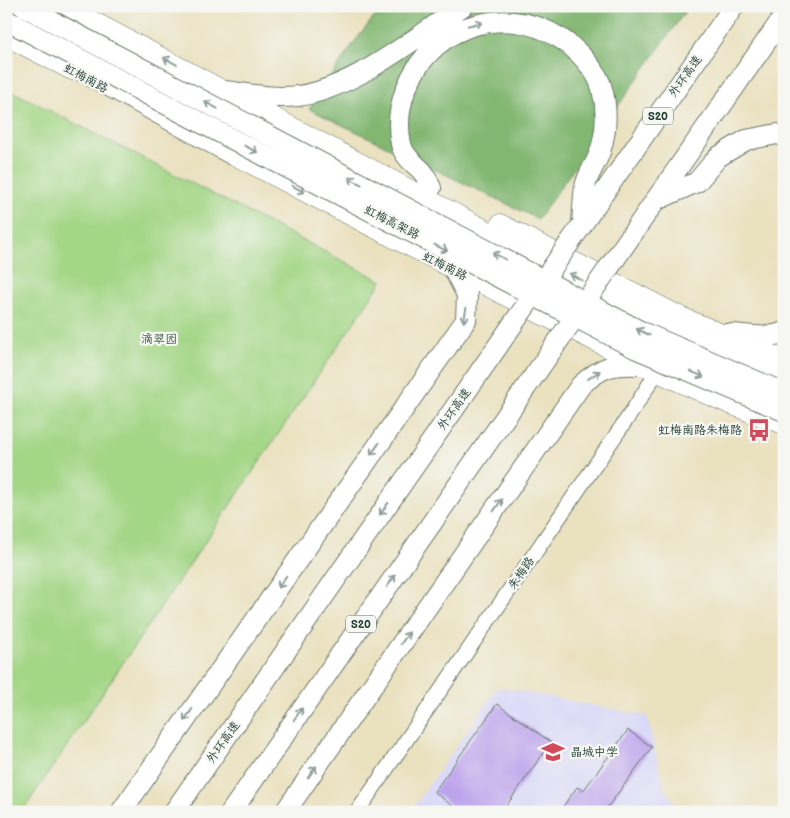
<svg xmlns="http://www.w3.org/2000/svg" width="790" height="818" font-family="'Balsamiq Sans','LXGW WenKai TC',sans-serif">
  <style>
    .built { fill: #d8d7f8 }
    .green { fill: #a3d685; stroke: #618a5c }
    .forest { fill: #82b772; stroke: #507a53 }
    .building { fill: #bba2ec }
    .lines { fill: none; stroke-linecap: round; stroke-linejoin: round }
    .minor-casing { stroke: #667665; stroke-width: 16 }
    .major-casing { stroke: #667665; stroke-width: 19 }
    .highway-casing { stroke: #667665; stroke-width: 22 }
    .minor { stroke: #fff; stroke-width: 14 }
    .major { stroke: #fff; stroke-width: 18 }
    .highway { stroke: #fff; stroke-width: 20 }
    .highway-bridge-casing { stroke: #667665; stroke-width: 22; stroke-linecap: butt }
    .highway-bridge { stroke: #fff; stroke-width: 20 }
    .oneway { stroke: #8f9e9a }
    .labels { text-anchor: middle; stroke-width: 4.5; stroke-linejoin: round; paint-order: stroke }
    .shield { fill: #f6f6f2; stroke: #60746d; stroke-width: 1 }
    .shield-label { font-size: 11px; font-weight: bold; fill: #1f3d34 }
    .street-label { font-size: 12px; fill: #1f3d34; stroke: #f6f6f2 }
    .park-label { font-size: 12px; fill: #395c44; stroke: #f6f6f2 }
    .poi-label { font-size: 12px; fill: #1f3d34; stroke: #f6f6f2; text-anchor: end }
  </style>
  <rect width="100%" height="100%" fill="#f6f6f2"/>
  <filter id="ink" filterUnits="userSpaceOnUse"><feTurbulence type="fractalNoise" baseFrequency=".02" numOctaves="2"/><feDisplacementMap in="SourceGraphic" scale="10" xChannelSelector="R" yChannelSelector="G"/><feConvolveMatrix kernelMatrix="1 2 1 2 8 2 1 2 1" color-interpolation-filters="sRGB"/></filter>
  <filter id="wash" filterUnits="userSpaceOnUse"><feTurbulence type="fractalNoise" baseFrequency=".0096" numOctaves="4" result="noise"/><feDisplacementMap in="SourceGraphic" scale="20" xChannelSelector="R" yChannelSelector="G"/><feGaussianBlur stdDeviation="1.12" result="paint"/><feColorMatrix in="noise" values="0 0 0 0 0 0 0 0 0 0 0 0 0 0 0 0 0 1.4 0 .05"/><feComposite in="paint" operator="in"/></filter>
  <g filter="url(#wash)">
    <rect width="100%" height="100%" fill="#eae1bf"/>
    <!-- built -->
    <path class="built" d="M498 687 647 716 664 788 681 812H410Z"/>
    <!-- green -->
    <path class="green" d="M6 88 382 281 22 812H6Z"/>
    <!-- forest -->
    <path class="forest" d="M383 6H689L538 219 309 109 355 41Z"/>
    <g id="blocks">
      <!-- building -->
      <path class="building" d="M497 704 551 742 502 812H461L434 792Z
        M628 730 652 747 604 812H559L577 787 583 791Z"/>
    </g>
  </g>
  <g filter="url(#ink)">
    <use href="#blocks" fill-opacity="0" stroke="#667665" stroke-width="1"/>
    <g class="lines">
      <defs>
        <path id="minor" d="M357 812 631 413 662 364"/>
        <path id="major" d="M66 6 681 333 784 376
          M6 37 72 71
          M221 149C328 205 436 261 543 316 622 355 700 397 784 425
          M500 223 681 316 784 359"/>
        <path id="highway" d="M62 60 233 155
          M225 91C250 94 273 99 298 96 353 89 416 37 463 6
          M431 188C428 182 426 175 422 171 414 163 404 157 401 144 397 125 399 107 406 89 433 20 514 0 571 46 583 56 599 74 602 89 608 111 607 130 600 152 596 164 587 175 585 187 583 199 583 212 582 225
          M657 200 697 182 718 157 746 140 777 134 784 136
          M655 201 784 16
          M583 223 734 6
          M725 334C745 333 764 341 784 332
          M121 812 466 320 467 295 454 270
          M174 812 358 547
          M231 812 552 350
          M285 812 581 385C603 366 611 364 640 365"/>
      </defs>
      <!-- minor casing -->
      <use href="#minor" class="minor-casing"/>
      <!-- major casing -->
      <use href="#major" class="major-casing"/>
      <!-- highway casing -->
      <use href="#highway" class="highway-casing"/>
      <!-- minor -->
      <use href="#minor" class="minor"/>
      <!-- major -->
      <use href="#major" class="major"/>
      <!-- highway -->
      <use href="#highway" class="highway"/>
      <defs>
        <path id="highway-bridge" d="M23 6 642 332 784 393
          M6 20 232 139 635 348 784 411
          M552 350 655 201
          M358 547 582 225"/>
      </defs>
      <!-- highway-bridge casing -->
      <use href="#highway-bridge" class="highway-bridge-casing"/>
      <!-- highway-bridge -->
      <use href="#highway-bridge" class="highway-bridge"/>
    </g>
    <!-- one-way arrows -->
    <defs><path id="oneway-shaft" d="M-6 0H5M1.5-3L5.5 0L1.5 3" fill="none" stroke-width="1.6" stroke-linecap="round" stroke-linejoin="round" transform="scale(1.25)"/></defs>
    <g class="oneway">
      <use href="#oneway-shaft" transform="translate(475 24) rotate(-13)"/>
      <use href="#oneway-shaft" transform="translate(170 61) rotate(-152)"/>
      <use href="#oneway-shaft" transform="translate(211 105) rotate(-152)"/>
      <use href="#oneway-shaft" transform="translate(251 149) rotate(27)"/>
      <use href="#oneway-shaft" transform="translate(355 181) rotate(-152)"/>
      <use href="#oneway-shaft" transform="translate(298 189) rotate(28)"/>
      <use href="#oneway-shaft" transform="translate(441 248) rotate(27)"/>
      <use href="#oneway-shaft" transform="translate(499 256) rotate(-152)"/>
      <use href="#oneway-shaft" transform="translate(576 277) rotate(-152)"/>
      <use href="#oneway-shaft" transform="translate(465 315) rotate(101)"/>
      <use href="#oneway-shaft" transform="translate(643 332) rotate(-154)"/>
      <use href="#oneway-shaft" transform="translate(697 374) rotate(23)"/>
      <use href="#oneway-shaft" transform="translate(594 375) rotate(-35)"/>
      <use href="#oneway-shaft" transform="translate(375 449) rotate(125)"/>
      <use href="#oneway-shaft" transform="translate(498 505) rotate(-55)"/>
      <use href="#oneway-shaft" transform="translate(384 509) rotate(125)"/>
      <use href="#oneway-shaft" transform="translate(391 581) rotate(-55)"/>
      <use href="#oneway-shaft" transform="translate(282 582) rotate(125)"/>
      <use href="#oneway-shaft" transform="translate(405 638) rotate(-55)"/>
      <use href="#oneway-shaft" transform="translate(298 714) rotate(-55)"/>
      <use href="#oneway-shaft" transform="translate(188 715) rotate(125)"/>
      <use href="#oneway-shaft" transform="translate(312 772) rotate(-55)"/>
    </g>
  </g>
  <!-- icons -->
  <defs>
    <symbol id="bus-bare" viewBox="-9 -9 18 18"><path d="M-5-6H5V4H4V6H2V4H-2V6H-4V4H-5ZM-3.5-4V0h7V-4ZM-3.5 1.2v1.5H-2V1.2ZM2 1.2v1.5H3.5V1.2Z" fill="#d1495b" stroke="#f6f6f2" stroke-width="2.5" paint-order="stroke"/></symbol>
    <symbol id="school-bare" viewBox="-9 -9 18 18"><path d="M0-5L7-2L0 1L-7-2ZM-4 1L0 2.5L4 1V4Q0 6-4 4Z" fill="#d1495b" stroke="#f6f6f2" stroke-width="2.5" paint-order="stroke"/></symbol>
  </defs>
  <g fill-rule="evenodd">
    <use href="#bus-bare" x="743" y="414" width="32" height="32"/>
    <use href="#school-bare" x="537" y="736" width="32" height="32"/>
  </g>
  <g class="labels">
    <!-- shield labels -->
    <g class="shield">
      <rect x="643" y="107.5" width="30" height="17" rx="4"/>
      <rect x="346" y="615.5" width="30" height="17" rx="4"/>
    </g>
    <g class="shield-label">
      <text x="658" y="120">S20</text>
      <text x="361" y="628">S20</text>
    </g>
    <!-- street labels -->
    <g class="street-label">
      <text transform="translate(685 76) rotate(-55)" y="4">外环高速</text>
      <text transform="translate(86 78) rotate(28)" y="4">虹梅南路</text>
      <text transform="translate(392 222) rotate(27)" y="4">虹梅高架路</text>
      <text transform="translate(445 266) rotate(27)" y="4">虹梅南路</text>
      <text transform="translate(454 409) rotate(-55)" y="4">外环高速</text>
      <text transform="translate(521 573) rotate(-56)" y="4">朱梅路</text>
      <text transform="translate(223 742) rotate(-55)" y="4">外环高速</text>
    </g>
    <!-- park labels -->
    <g class="park-label">
      <text x="159" y="343">滴翠园</text>
    </g>
    <!-- poi labels -->
    <g class="poi-label">
      <text x="742" y="434">虹梅南路朱梅路</text>
      <text x="570" y="756" text-anchor="start">晶城中学</text>
    </g>
  </g>
  <!-- margin -->
  <rect width="790" height="818" fill="none" stroke="#f6f6f2" stroke-width="25"/>
</svg>
